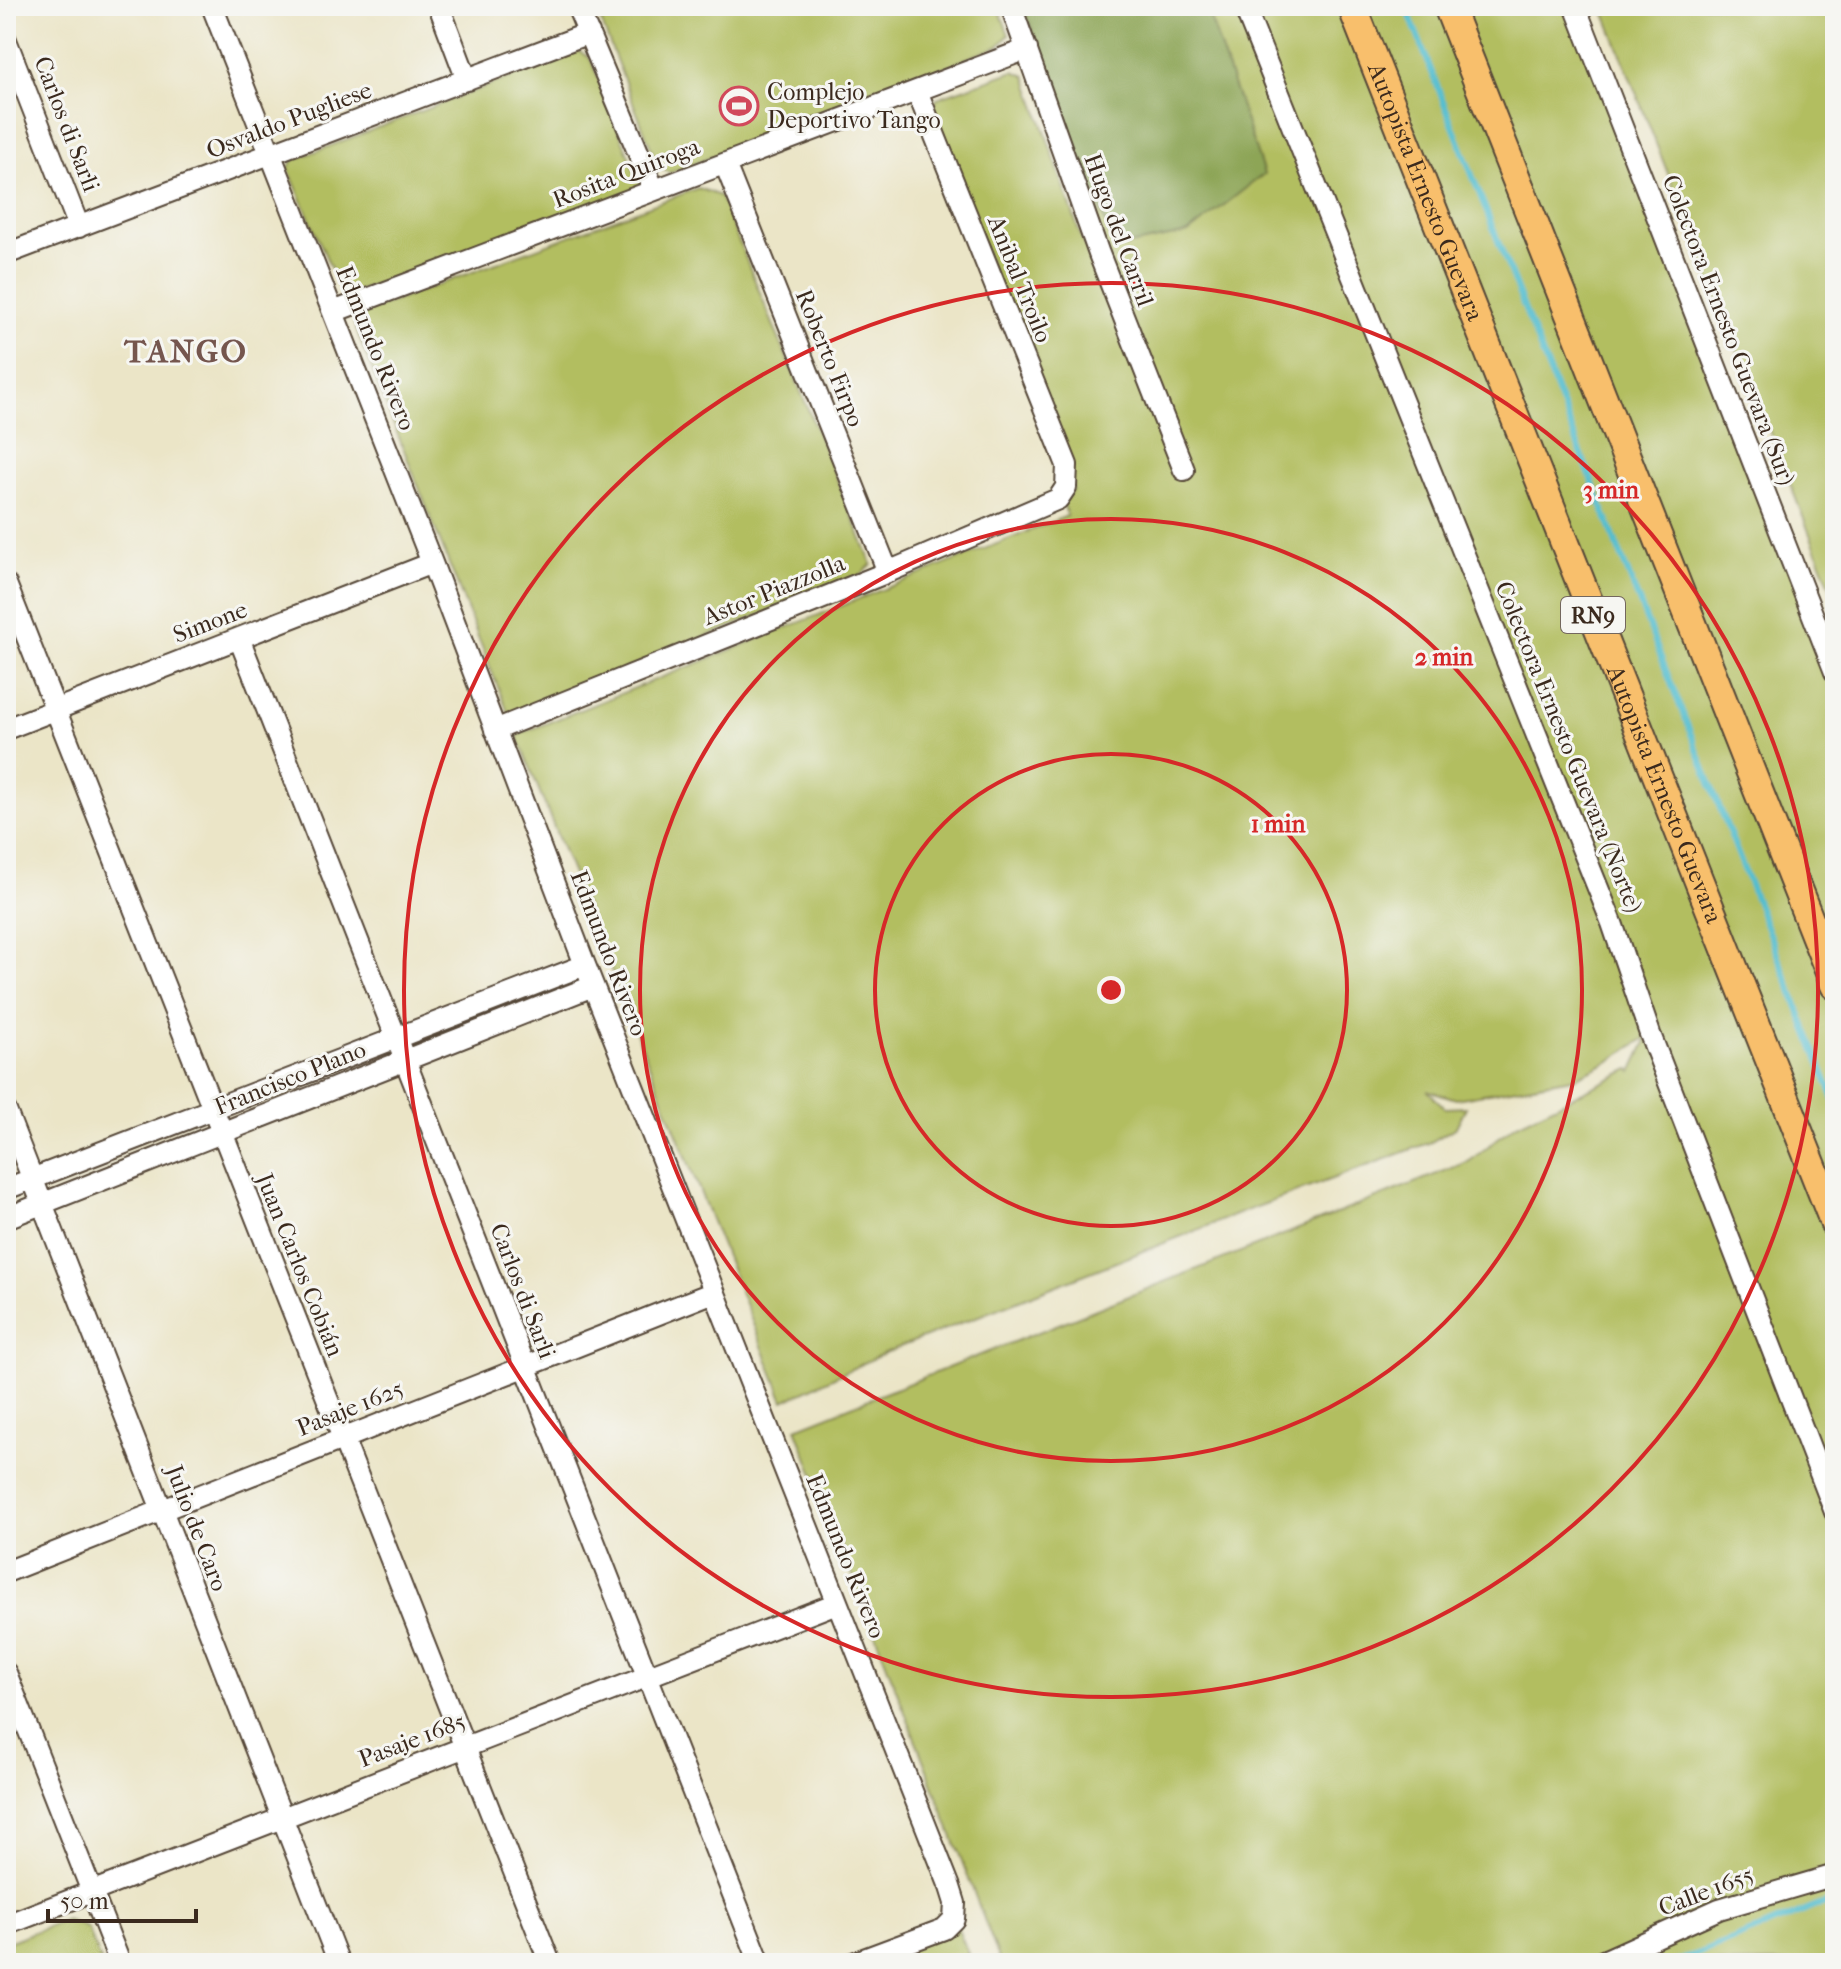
<svg xmlns="http://www.w3.org/2000/svg" width="1841" height="1969" font-family="'IM FELL French Canon',serif">
  <style>
    .green { fill: #b2be60; stroke: #76743f; stroke-width: 2 }
    .forest { fill: #8da556; stroke: #64683a; stroke-width: 2 }
    .lines { fill: none; stroke-linecap: round; stroke-linejoin: round }
    .stream { stroke: #53bdcf; stroke-width: 6 }
    .minor-casing { stroke: #554637; stroke-width: 24 }
    .highway-casing { stroke: #554637; stroke-width: 32 }
    .minor { stroke: #fff; stroke-width: 20 }
    .highway { stroke: #f8bf6c; stroke-width: 28 }
    .ring { fill: none; stroke: #d62828; stroke-width: 4 }
    .labels { text-anchor: middle; stroke-width: 6; stroke-linejoin: round; paint-order: stroke }
    .shield { fill: #f6f6f2; stroke: #73675e; stroke-width: 2 }
    .shield-label { font-size: 22px; font-weight: bold; fill: #3b2a1e }
    .poi-label { font-size: 24px; fill: #3b2a1e; stroke: #f6f6f2; text-anchor: start }
    .street-label { font-size: 24px; fill: #3b2a1e; stroke: #f6f6f2 }
    .district-label { font-size: 32px; font-weight: bold; letter-spacing: 2px; fill: #75564e; stroke: #f6f6f2 }
    .centre { fill: #d62828; stroke: #f6f6f2; stroke-width: 4 }
    .ring-label { font-size: 24px; text-anchor: middle; font-weight: bold; fill: #d62828; stroke: #f6f6f2; stroke-width: 6; stroke-linejoin: round; paint-order: stroke }
  </style>
  <rect width="100%" height="100%" fill="#f6f6f2"/>
  <filter id="ink" filterUnits="userSpaceOnUse"><feTurbulence type="fractalNoise" baseFrequency=".0125" numOctaves="2"/><feDisplacementMap in="SourceGraphic" scale="16" xChannelSelector="R" yChannelSelector="G"/><feConvolveMatrix kernelMatrix="1 2 1 2 8 2 1 2 1" color-interpolation-filters="sRGB"/></filter>
  <filter id="wash" filterUnits="userSpaceOnUse"><feTurbulence type="fractalNoise" baseFrequency=".006" numOctaves="4" result="noise"/><feDisplacementMap in="SourceGraphic" scale="32" xChannelSelector="R" yChannelSelector="G"/><feGaussianBlur stdDeviation="1.8" result="paint"/><feColorMatrix in="noise" values="0 0 0 0 0 0 0 0 0 0 0 0 0 0 0 0 0 1.4 0 .05"/><feComposite in="paint" operator="in"/></filter>
  <g filter="url(#wash)">
    <rect width="100%" height="100%" fill="#ebe5c7"/>
    <!-- green -->
    <path class="green" d="M595 6H998L1009 35 999 46 670 173 658 166Z
      M1011 6H1575L1835 672V1963H1001L796 1428 1470 1161 1513 1126 1630 1069 1632 1072 1649 1036 1608 1062 1577 1077 1456 1099 1427 1090 1445 1108 1466 1107 1456 1127 1431 1142 1238 1214 887 1352 784 1401 517 735 1067 516 1063 503 1073 489 933 108 937 98 1014 71 1026 76 1082 240 1176 472Z
      M1602 6H1835V598Z
      M579 51 590 58 640 184 634 192 347 295 341 292 288 168 293 160Z
      M698 188 720 196 872 564 861 575 509 715 354 324 357 315Z
      M66 1919 87 1927 101 1963H6V1943Z
      M954 1919 972 1963H853Z"/>
    <!-- forest -->
    <path class="forest" d="M1023 6H1206L1264 174 1188 233 1115 248Z"/>
    <g class="lines">
      <!-- stream -->
      <path class="stream" d="M1406 6 1835 1102
        M1674 1963 1835 1899"/>
    </g>
  </g>
  <g filter="url(#ink)">
    <g class="lines">
      <defs>
        <path id="minor" d="M212 6 432 563 585 965 950 1887 955 1903 954 1919 944 1929 853 1963
          M439 6 467 80
          M577 6 654 190
          M1011 6 1099 254 1184 470
          M1244 6 1612 923 1650 1034 1835 1512
          M1575 6 1835 672
          M6 40 79 227
          M725 164 888 572
          M6 254 589 33
          M333 312 1027 49
          M6 584 550 1963
          M239 638 760 1963
          M6 729 432 563
          M495 730 888 572 1058 499 1066 487 1067 465 917 91
          M6 1111 339 1963
          M6 1189 585 965
          M6 1218 593 986
          M6 1572 714 1292
          M6 1673 120 1963
          M6 1925 837 1603
          M1599 1963 1719 1909 1835 1875"/>
        <g id="highway">
          <path id="s1" d="M1352 6 1835 1224"/>
          <path d="M1448 6 1835 985"/>
        </g>
      </defs>
      <!-- minor casing -->
      <use href="#minor" class="minor-casing"/>
      <!-- highway casing -->
      <use href="#highway" class="highway-casing"/>
      <!-- minor -->
      <use href="#minor" class="minor"/>
      <!-- highway -->
      <use href="#highway" class="highway"/>
    </g>
  </g>
  <!-- distance rings -->
  <g class="ring">
    <circle cx="1111" cy="990" r="236"/>
    <circle cx="1111" cy="990" r="471"/>
    <circle cx="1111" cy="990" r="707"/>
  </g>
  <!-- icons -->
  <defs>
    <symbol id="stadium-ring" viewBox="-11 -11 22 22"><circle r="9.5" fill="#f6f6f2" stroke="#d1495b" stroke-width="1.5"/><path d="M0-5a6.5 5 0 1 0 0 10a6.5 5 0 1 0 0-10ZM-3.5-1.8h7v3.6h-7Z" fill="#d1495b"/></symbol>
  </defs>
  <g fill-rule="evenodd">
    <use href="#stadium-ring" x="717" y="84" width="44" height="44"/>
  </g>
  <g class="labels">
    <!-- shield labels -->
    <rect class="shield" x="1561" y="597" width="64" height="36" rx="6"/>
    <g class="shield-label">
      <text x="1593" y="623">RN9</text>
    </g>
    <!-- poi labels -->
    <g class="poi-label">
      <text x="767" y="100">Complejo<tspan x="767" dy="28">Deportivo Tango</tspan></text>
    </g>
    <!-- street labels -->
    <g class="street-label">
      <text transform="translate(289 120) rotate(-21)" y="8">Osvaldo Pugliese</text>
      <text transform="translate(67 124) rotate(69)" y="8">Carlos di Sarli</text>
      <text transform="translate(626 173) rotate(-21)" y="8">Rosita Quiroga</text>
      <text dy="8" stroke="none"><textPath href="#s1" startOffset="200">Autopista Ernesto Guevara</textPath></text>
      <text transform="translate(1119 230) rotate(70)" y="8">Hugo del Carril</text>
      <text transform="translate(1020 279) rotate(68)" y="8">Anibal Troilo</text>
      <text transform="translate(1729 330) rotate(69)" y="8">Colectora Ernesto Guevara (Sur)</text>
      <text transform="translate(376 348) rotate(68)" y="8">Edmundo Rivero</text>
      <text transform="translate(830 358) rotate(68)" y="8">Roberto Firpo</text>
      <text transform="translate(774 590) rotate(-22)" y="8">Astor Piazzolla</text>
      <text transform="translate(210 622) rotate(-21)" y="8">Simone</text>
      <text transform="translate(1569 747) rotate(68)" y="8">Colectora Ernesto Guevara (Norte)</text>
      <text dy="8" stroke="none"><textPath href="#s1" startOffset="848">Autopista Ernesto Guevara</textPath></text>
      <text transform="translate(609 953) rotate(69)" y="8">Edmundo Rivero</text>
      <text transform="translate(290 1078) rotate(-22)" y="8">Francisco Plano</text>
      <text transform="translate(300 1265) rotate(68)" y="8">Juan Carlos Cobián</text>
      <text transform="translate(523 1291) rotate(69)" y="8">Carlos di Sarli</text>
      <text transform="translate(350 1408) rotate(-22)" y="8">Pasaje 1625</text>
      <text transform="translate(197 1528) rotate(69)" y="8">Julio de Caro</text>
      <text transform="translate(846 1556) rotate(68)" y="8">Edmundo Rivero</text>
      <text transform="translate(412 1740) rotate(-21)" y="8">Pasaje 1685</text>
      <text transform="translate(1706 1891) rotate(-21)" y="8">Calle 1655</text>
    </g>
    <!-- district labels -->
    <g class="district-label">
      <text x="186" y="362">TANGO</text>
    </g>
  </g>
  <circle cx="1111" cy="990" r="12" class="centre"/>
  <g class="ring-label">
    <text x="1611" y="498">3 min</text>
    <text x="1444" y="665">2 min</text>
    <text x="1278" y="832">1 min</text>
  </g>
  <!-- margin -->
  <rect width="1841" height="1969" fill="none" stroke="#f6f6f2" stroke-width="32"/>
  <!-- scale -->
  <path d="M48 1909v12h148v-12" fill="none" stroke="#3b2a1e" stroke-width="4"/>
  <text x="60" y="1909" font-size="24" fill="#3b2a1e" stroke="#f6f6f2" stroke-width="6" paint-order="stroke">50 m</text>
</svg>
